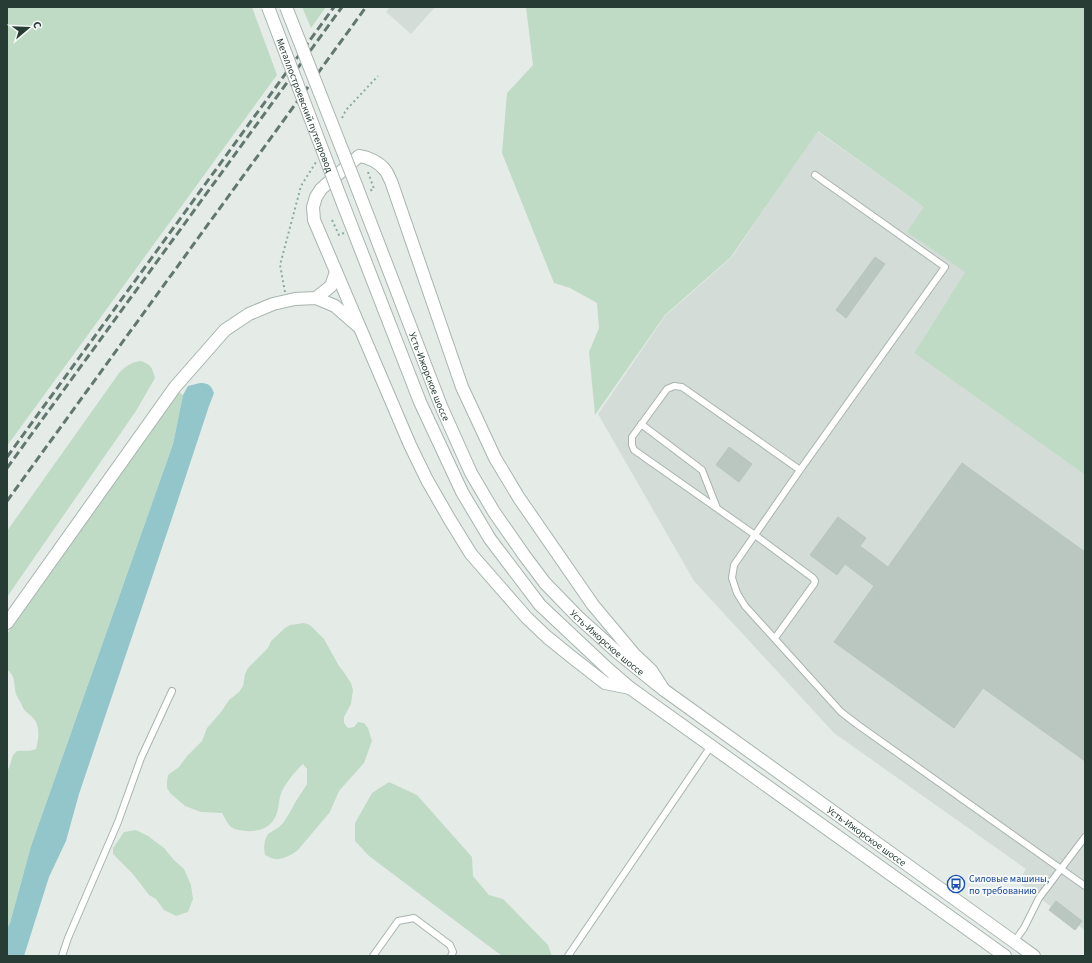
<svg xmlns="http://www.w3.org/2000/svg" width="1092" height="963" font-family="'Source Sans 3',sans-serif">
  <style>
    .built { fill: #d3dcd7 }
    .green { fill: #c0dbc5 }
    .water { fill: #93c6ca }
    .building { fill: #bac7c1; stroke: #b8c5bf }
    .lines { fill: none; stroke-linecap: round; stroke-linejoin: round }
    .service-casing { stroke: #a8b4ae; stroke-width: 8 }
    .minor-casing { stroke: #a8b4ae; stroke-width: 14 }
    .tertiary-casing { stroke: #a8b4ae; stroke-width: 14 }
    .path { stroke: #89ac9f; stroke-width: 2; stroke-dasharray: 2 3; stroke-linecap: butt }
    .service { stroke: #fff; stroke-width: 6 }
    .minor { stroke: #fff; stroke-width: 12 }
    .tertiary { stroke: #fff; stroke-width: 12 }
    .rail { stroke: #617770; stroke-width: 3; stroke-dasharray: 8 4; stroke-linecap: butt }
    .tertiary-bridge-casing { stroke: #a8b4ae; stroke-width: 14; stroke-linecap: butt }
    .tertiary-bridge { stroke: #fff; stroke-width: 12 }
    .labels { text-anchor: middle; stroke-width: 4; stroke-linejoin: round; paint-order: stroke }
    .street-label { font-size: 10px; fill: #263c34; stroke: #f5f9f7 }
    .transit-label { font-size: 10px; fill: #164399; stroke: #f5f9f7; text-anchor: start }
  </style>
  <rect width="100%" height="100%" fill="#e5ece8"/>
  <!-- built -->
  <path class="built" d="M390 7H435L411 34 386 12Z
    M817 131 924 207 965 272 914 353 1085 475V930L1039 898 1018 882 1026 869 834 733 694 581 598 414 665 316 732 257Z"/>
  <!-- green -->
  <path class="green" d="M7 7H252L277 75 7 446Z
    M302 7H326L311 28Z
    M526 7H1085V475L914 353 965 272 907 232 924 207 818 131 731 257 665 315 595 415 589 352 599 328 597 303 570 288 554 283 502 153 507 93 533 65Z
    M141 361C152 365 152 368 155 378L136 411 7 597V531L119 373C126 366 131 362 141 361Z
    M179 392 183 395 173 444 31 846 10 923 7 929V770L9 768 13 755 17 751C24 750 28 752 36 749 38 741 40 731 36 722 33 716 27 714 23 708 22 706 22 705 21 703 20 701 18 699 18 698 12 687 18 677 7 670V634L168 397Z
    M304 623 310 625 324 639 339 666 343 671 351 683 353 690 351 704 344 717V723L348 728 354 727 358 722 364 723 368 728 372 741 364 763 339 791 330 812 298 850C292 855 279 862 271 858 269 857 267 856 265 855L264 848 265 840 268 834 279 827 283 823 290 812 296 801 307 784V769L303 764C296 770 286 783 282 791 279 798 279 806 277 813 272 828 259 832 245 831 229 829 230 827 222 813L201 812 185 806 170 793 167 788V781L168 775 179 767 187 756 202 741 207 728 221 712 229 700 239 692 243 686 245 674 248 668 268 648 271 641 285 628 290 625Z
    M389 782 417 795 472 857 473 876 489 895 503 899 548 945 552 956H502L369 856 355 841V823L372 793Z
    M136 830 148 836 164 848 174 860 184 869 191 885 193 899 188 912 176 916 164 910 156 899 149 895 132 873 113 854V848L124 832Z"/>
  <!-- water -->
  <path class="water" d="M200 383C208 383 211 385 214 393L209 406 172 518 79 794 66 841 49 877 24 956H7V929L10 923 31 846 173 444 183 395 188 386Z"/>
  <!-- building -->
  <path class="building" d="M875 257 885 264 846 318 836 310Z
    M729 447 752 464 739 482 716 465Z
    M962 463 1085 552V761L983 688 954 728 834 642 874 586 845 564 837 575 810 555 838 517 866 538 860 546 888 567Z
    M1056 901 1082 921 1075 930 1049 910Z"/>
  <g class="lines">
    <defs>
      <path id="service" d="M815 175 945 267 800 470 734 565 732 578 737 593 745 606 841 712 858 725 1085 886
        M641 424 702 470 717 508
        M775 638 814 584 815 581 813 578 755 535 634 450 632 445V437L667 389 674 386 682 387 800 470
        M1014 942 1024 928 1039 898 1085 837
        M62 956 68 938 118 822 141 758 172 691
        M373 956 398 921 414 918 450 945 453 952 451 956
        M568 956 711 746"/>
      <path id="minor" d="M316 298 331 286 336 272
        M7 623 175 387 225 330 249 314 273 304 295 299 316 298 335 306 359 327"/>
      <g id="tertiary">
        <path id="s1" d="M356 185 441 406 471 473 494 512 524 555 545 583 578 617 617 652 664 690 1034 956"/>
        <path d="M343 204 420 402 462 492 490 539 540 605 607 668 630 688 1005 956"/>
        <path d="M630 688 605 683 573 658 547 637 527 618 471 554 450 520 427 480 410 445 314 220 313 207 316 197 321 189 359 156C368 157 379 162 385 170 388 173 389 178 391 181L462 387 495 458 519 498 593 605 634 654 651 670 664 690"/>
      </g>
    </defs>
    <!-- service casing -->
    <use href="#service" class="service-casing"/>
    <!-- minor casing -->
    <use href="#minor" class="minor-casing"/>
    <!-- tertiary casing -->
    <use href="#tertiary" class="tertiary-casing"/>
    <!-- path -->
    <path class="path" d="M342 118 346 110 378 76
      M368 172 374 189 369 191
      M332 220 339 235 344 233
      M285 292 280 265 301 186 316 162"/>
    <!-- service -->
    <use href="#service" class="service"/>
    <!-- minor -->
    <use href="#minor" class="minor"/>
    <!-- tertiary -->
    <use href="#tertiary" class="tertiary"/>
    <!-- rail -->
    <path class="rail" d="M7 457 334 7
      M7 468 342 7
      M7 501 366 7"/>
    <defs>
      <g id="tertiary-bridge">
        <path id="s2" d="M268 7 343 204"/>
        <path d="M286 7 356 185"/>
      </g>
    </defs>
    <!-- tertiary-bridge casing -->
    <use href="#tertiary-bridge" class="tertiary-bridge-casing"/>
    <!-- tertiary-bridge -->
    <use href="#tertiary-bridge" class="tertiary-bridge"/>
  </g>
  <!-- icons -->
  <defs>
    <symbol id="bus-ring" viewBox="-11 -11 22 22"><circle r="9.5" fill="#f5f9f7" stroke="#1a4fb4" stroke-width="1.5"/><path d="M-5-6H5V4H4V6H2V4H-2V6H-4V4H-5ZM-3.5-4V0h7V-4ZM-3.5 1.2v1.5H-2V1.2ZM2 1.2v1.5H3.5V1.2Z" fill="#1a4fb4"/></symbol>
  </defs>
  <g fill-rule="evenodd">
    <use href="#bus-ring" x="946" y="874" width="20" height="20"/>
  </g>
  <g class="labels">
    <!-- street labels -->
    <g class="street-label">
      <text dy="4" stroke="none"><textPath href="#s2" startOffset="105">Металлостроевский путепровод</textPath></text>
      <text dy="4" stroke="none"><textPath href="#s1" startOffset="205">Усть-Ижорское шоссе</textPath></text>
      <text dy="4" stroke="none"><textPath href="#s1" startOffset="529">Усть-Ижорское шоссе</textPath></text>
      <text dy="4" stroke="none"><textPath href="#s1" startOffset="853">Усть-Ижорское шоссе</textPath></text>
    </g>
    <!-- transit labels -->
    <g class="transit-label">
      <text x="969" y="882">Силовые машины,<tspan x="969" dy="12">по требованию</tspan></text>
    </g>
  </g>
  <!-- border -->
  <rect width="1092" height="963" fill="none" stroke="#263c34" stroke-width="16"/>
  <!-- north arrow -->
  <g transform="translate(28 28) rotate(71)" stroke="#f5f9f7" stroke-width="3" paint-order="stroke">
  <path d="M0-3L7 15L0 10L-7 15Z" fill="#263c34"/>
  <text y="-6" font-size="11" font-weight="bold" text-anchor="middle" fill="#263c34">С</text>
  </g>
</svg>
